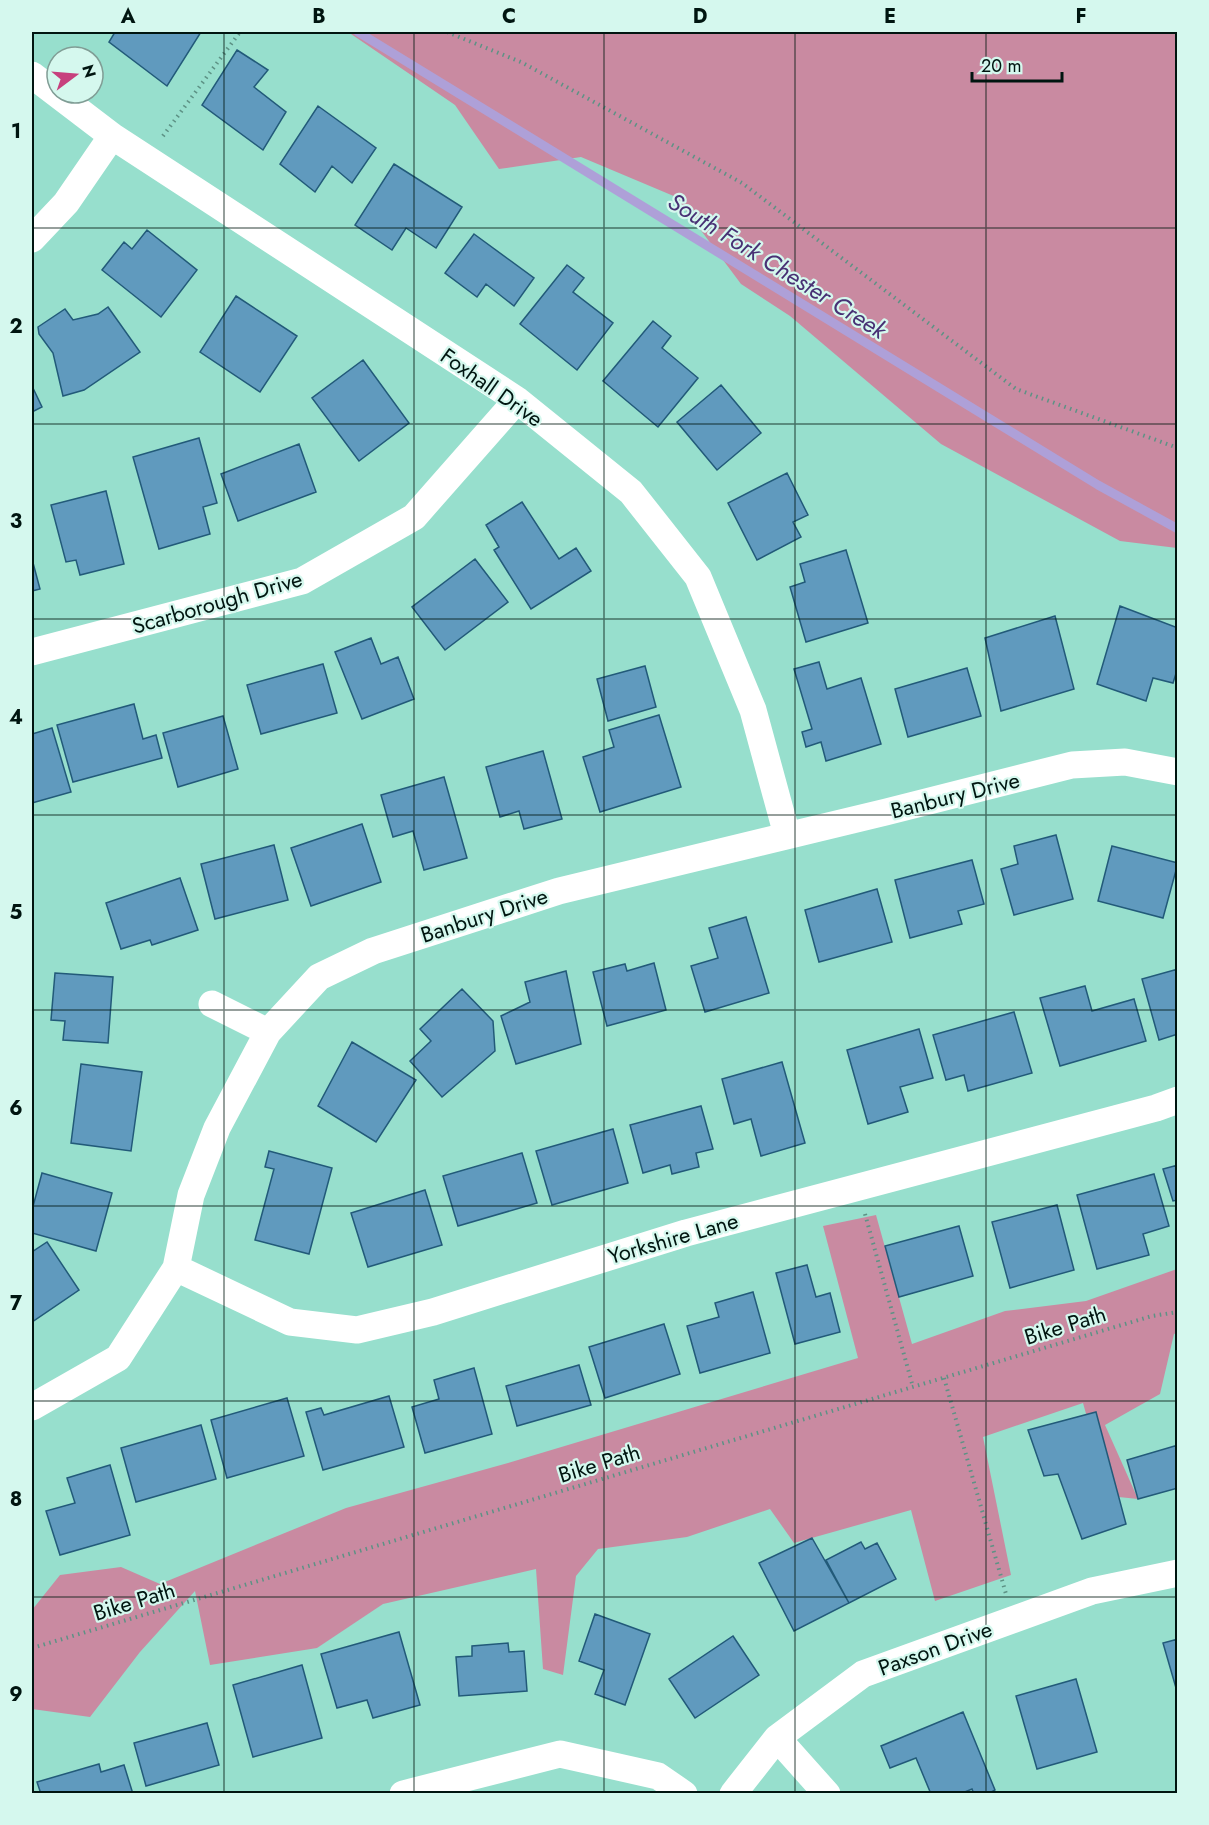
<svg xmlns="http://www.w3.org/2000/svg" width="1209" height="1825" font-family="Jost,sans-serif">
  <style>
    .forest { fill: #c98aa1 }
    .lines { fill: none; stroke-linecap: round; stroke-linejoin: round }
    .stream { stroke: #aea0d8; stroke-width: 9 }
    .building { fill: #609abe; stroke: #225a79; stroke-width: 1.5 }
    .path { stroke: #5d9285; stroke-width: 4; stroke-dasharray: 1.5 4.5; stroke-linecap: butt }
    .street { stroke: #fff; stroke-width: 27 }
    .grid { fill: none; stroke: #001510; stroke-width: 1.5; stroke-opacity: 0.55 }
    .labels { text-anchor: middle; stroke-width: 4.5; stroke-linejoin: round; paint-order: stroke }
    .street-label { font-size: 22px; fill: #001510; stroke: #d5f8ee }
    .water-label { font-size: 24px; font-style: italic; fill: #483174; stroke: #d5f8ee }
    .neatline { fill: none; stroke: #001510; stroke-width: 2 }
    .grid-label { font-size: 20px; text-anchor: middle; font-weight: bold; fill: #001510 }
  </style>
  <rect width="100%" height="100%" fill="#97dfcd"/>
  <!-- forest -->
  <path class="forest" d="M342 32H1177V548L1120 541 941 444 790 316 741 284 676 197 581 157 499 169 455 105 351 34Z
    M876 1215 912 1344 1005 1311 1086 1301 1177 1269V1333L1174 1334 1160 1394 1105 1425 1138 1499 1109 1496 1083 1403 983 1437 1011 1575 935 1601 911 1510 794 1543 770 1509 687 1537 598 1549 576 1576 563 1675 543 1669 536 1569 383 1604 317 1648 210 1665 195 1591 140 1652 90 1717 32 1709V1610L60 1575 121 1567 160 1584 346 1508 508 1463 858 1358 823 1226Z"/>
  <g class="lines">
    <!-- stream -->
    <path class="stream" d="M358 32 1098 485 1178 529"/>
  </g>
  <!-- building -->
  <path class="building" d="M115 32H201L167 86 109 42Z
    M237 50 268 70 254 87 286 112 263 150 202 105Z
    M318 106 376 148 352 183 332 166 315 192 280 164Z
    M394 164 462 207 436 248 406 228 392 250 355 225Z
    M147 230 197 270 161 317 102 270 124 242 132 249Z
    M474 234 534 278 514 306 486 284 477 297 445 273Z
    M567 265 584 278 573 292 613 323 577 370 520 324Z
    M236 296 297 336 260 392 200 352Z
    M108 307 140 352 84 390 63 396 53 353 39 334 38 327 65 309 73 320 98 314Z
    M653 321 671 336 662 348 698 378 658 427 603 381Z
    M363 360 409 423 359 461 312 398Z
    M721 385 761 433 717 470 677 422Z
    M32 386 42 407 32 412Z
    M199 438 217 503 203 507 210 534 159 549 133 457Z
    M299 444 316 492 238 521 221 474Z
    M787 473 808 515 793 522 801 537 757 560 728 503Z
    M106 491 124 564 80 575 76 560 66 562 51 505Z
    M522 502 559 559 576 548 591 571 531 609 494 550 499 547 486 525Z
    M846 550 868 623 806 642 790 587 805 582 800 564Z
    M32 559 40 589 32 591Z
    M475 559 508 602 445 650 412 607Z
    M1120 606 1178 628V667L1173 683 1153 678 1146 701 1097 684Z
    M1055 616 1074 689 1001 711 985 638Z
    M371 638 381 664 398 657 414 699 362 719 335 652Z
    M819 662 827 689 861 678 881 744 826 761 821 742 806 747 802 732 812 729 794 669Z
    M323 664 337 713 261 734 247 685Z
    M645 666 656 707 608 721 597 679Z
    M967 668 981 716 908 737 895 689Z
    M134 704 143 739 156 735 162 758 73 782 57 725Z
    M659 715 681 787 600 812 583 757 614 747 609 730Z
    M223 716 238 769 178 787 163 733Z
    M52 728 71 792 32 803V734Z
    M543 751 562 819 524 829 519 811 500 817 486 767Z
    M444 777 467 858 424 870 413 831 393 837 381 795Z
    M362 824 381 882 311 906 291 848Z
    M1056 835 1073 899 1014 915 1001 869 1018 864 1014 846Z
    M274 845 288 900 215 919 201 864Z
    M1112 846 1178 863 1163 918 1098 901Z
    M972 860 984 904 958 911 962 924 910 938 895 880Z
    M180 878 198 930 152 945 150 940 121 949 106 903Z
    M877 889 892 942 819 962 805 910Z
    M746 917 769 993 705 1012 691 966 718 958 709 928Z
    M654 963 666 1010 607 1026 593 972 625 964 627 971Z
    M1178 969V1034L1159 1040 1142 979Z
    M566 971 581 1044 516 1064 501 1016 530 1002 525 982Z
    M55 973 113 977 108 1043 63 1040 65 1021 51 1020Z
    M1085 986 1092 1011 1134 999 1146 1041 1060 1066 1040 998Z
    M462 989 493 1021 495 1051 442 1097 410 1061 431 1041 420 1029Z
    M1014 1012 1032 1073 968 1091 964 1075 946 1080 933 1035Z
    M919 1029 933 1078 900 1087 908 1112 868 1124 847 1050Z
    M352 1042 416 1080 376 1142 318 1106Z
    M782 1062 805 1143 761 1156 751 1119 734 1124 722 1079Z
    M81 1064 142 1072 131 1151 71 1143Z
    M701 1106 713 1149 696 1153 699 1167 672 1174 670 1165 643 1173 630 1125Z
    M613 1129 628 1183 552 1205 536 1151Z
    M269 1151 332 1168 309 1254 255 1240 274 1169 265 1167Z
    M522 1153 537 1203 458 1226 443 1176Z
    M1178 1165V1200L1173 1201 1163 1169Z
    M42 1173 112 1193 96 1251 32 1233V1210Z
    M1154 1174 1169 1226 1143 1234 1149 1255 1097 1269 1077 1195Z
    M425 1190 442 1245 368 1267 351 1213Z
    M1057 1205 1074 1270 1010 1288 992 1222Z
    M959 1226 973 1276 899 1297 885 1246Z
    M47 1242 79 1290 32 1322V1252Z
    M807 1265 816 1297 830 1293 840 1332 795 1344 776 1273Z
    M753 1292 770 1353 700 1373 687 1326 719 1317 715 1303Z
    M664 1324 680 1374 605 1398 589 1347Z
    M579 1365 591 1405 517 1426 506 1386Z
    M474 1368 492 1434 425 1453 412 1407 439 1399 434 1380Z
    M389 1396 404 1447 323 1470 306 1412 321 1408 324 1415Z
    M287 1398 304 1456 227 1478 211 1420Z
    M1096 1412 1126 1524 1082 1539 1058 1474 1044 1476 1028 1430Z
    M201 1425 216 1479 136 1502 121 1448Z
    M1178 1445V1488L1138 1499 1127 1460Z
    M110 1465 130 1535 60 1555 46 1511 75 1503 67 1478Z
    M812 1538 849 1603 794 1631 759 1563Z
    M861 1542 865 1549 877 1543 896 1579 849 1603 826 1560Z
    M595 1614 650 1634 625 1705 595 1694 604 1670 579 1661Z
    M399 1632 420 1705 373 1718 367 1700 337 1708 321 1654Z
    M733 1636 759 1675 695 1718 669 1679Z
    M1178 1639V1687L1176 1688 1163 1643Z
    M508 1643 509 1652 524 1651 527 1691 459 1696 456 1657 472 1656V1646Z
    M302 1665 322 1738 253 1757 233 1685Z
    M1076 1679 1097 1752 1037 1769 1016 1696Z
    M963 1712 995 1790 988 1794H974L972 1789 960 1794H931L916 1758 890 1768 881 1746Z
    M207 1723 219 1765 146 1786 134 1743Z
    M99 1764 101 1772 124 1765 133 1794H41L37 1782Z"/>
  <g class="lines">
    <!-- path -->
    <path class="path" d="M447 32 521 62 742 183 1016 389 1178 448
      M163 136 240 32
      M865 1214 913 1387
      M944 1378 1006 1594
      M32 1648 1152 1316 1178 1312"/>
    <!-- street -->
    <path class="street" d="M32 75 112 136 517 400 631 492 698 577 753 710 787 835
      M32 239 66 203 112 136
      M32 652 302 581 414 517 517 400
      M212 1004 268 1032
      M176 1268 290 1322 357 1330 433 1312 686 1233 1156 1108 1178 1100
      M32 1407 118 1358 176 1268 191 1195 217 1128 268 1032 319 977 373 951 559 891 886 812 1072 765 1125 762 1178 772
      M777 1738 827 1794
      M403 1794 560 1754 658 1776 684 1794
      M733 1794 777 1738 863 1674 1092 1591 1178 1573"/>
  </g>
  <!-- grid -->
  <path class="grid" d="M224 32V1794M414 32V1794M604 32V1794M795 32V1794M986 32V1794M32 228H1178M32 424H1178M32 619H1178M32 815H1178M32 1010H1178M32 1206H1178M32 1401H1178M32 1597H1178"/>
  <g class="labels">
    <!-- street labels -->
    <g class="street-label">
      <text transform="translate(492 387) rotate(35)" y="8">Foxhall Drive</text>
      <text transform="translate(217 602) rotate(-16)" y="8">Scarborough Drive</text>
      <text transform="translate(955 795) rotate(-14)" y="8">Banbury Drive</text>
      <text transform="translate(484 915) rotate(-18)" y="8">Banbury Drive</text>
      <text transform="translate(673 1238) rotate(-16)" y="8">Yorkshire Lane</text>
      <text transform="translate(1065 1325) rotate(-17)" y="8">Bike Path</text>
      <text transform="translate(599 1463) rotate(-17)" y="8">Bike Path</text>
      <text transform="translate(134 1601) rotate(-17)" y="8">Bike Path</text>
      <text transform="translate(935 1648) rotate(-20)" y="8">Paxson Drive</text>
    </g>
    <!-- water labels -->
    <g class="water-label">
      <text transform="translate(777 266) rotate(32)" y="8">South Fork Chester Creek</text>
    </g>
  </g>
  <!-- border -->
  <rect width="1209" height="1825" fill="none" stroke="#d5f8ee" stroke-width="66"/>
  <!-- north arrow -->
  <g transform="translate(75 75) rotate(74)"><circle r="28" fill="#d5f8ee" stroke="#809d95" stroke-width="1.5"/>
  <path d="M0-4.5L10 22L0 15L-10 22Z" fill="#c7407d"/>
  <text y="-9" font-size="16" font-weight="bold" text-anchor="middle" fill="#001510">N</text>
  </g>
  <!-- scale -->
  <path d="M972 72v9h90v-9" fill="none" stroke="#001510" stroke-width="3"/>
  <text x="981" y="72" font-size="18" fill="#001510" stroke="#d5f8ee" stroke-width="4.5" paint-order="stroke">20 m</text>
  <rect x="33" y="33" width="1143" height="1759" class="neatline"/>
  <g class="grid-label">
    <text x="128" y="23">A</text>
    <text x="319" y="23">B</text>
    <text x="509" y="23">C</text>
    <text x="700" y="23">D</text>
    <text x="890" y="23">E</text>
    <text x="1081" y="23">F</text>
    <text x="16" y="138">1</text>
    <text x="16" y="333">2</text>
    <text x="16" y="528">3</text>
    <text x="16" y="724">4</text>
    <text x="16" y="919">5</text>
    <text x="16" y="1115">6</text>
    <text x="16" y="1310">7</text>
    <text x="16" y="1506">8</text>
    <text x="16" y="1701">9</text>
  </g>
</svg>
